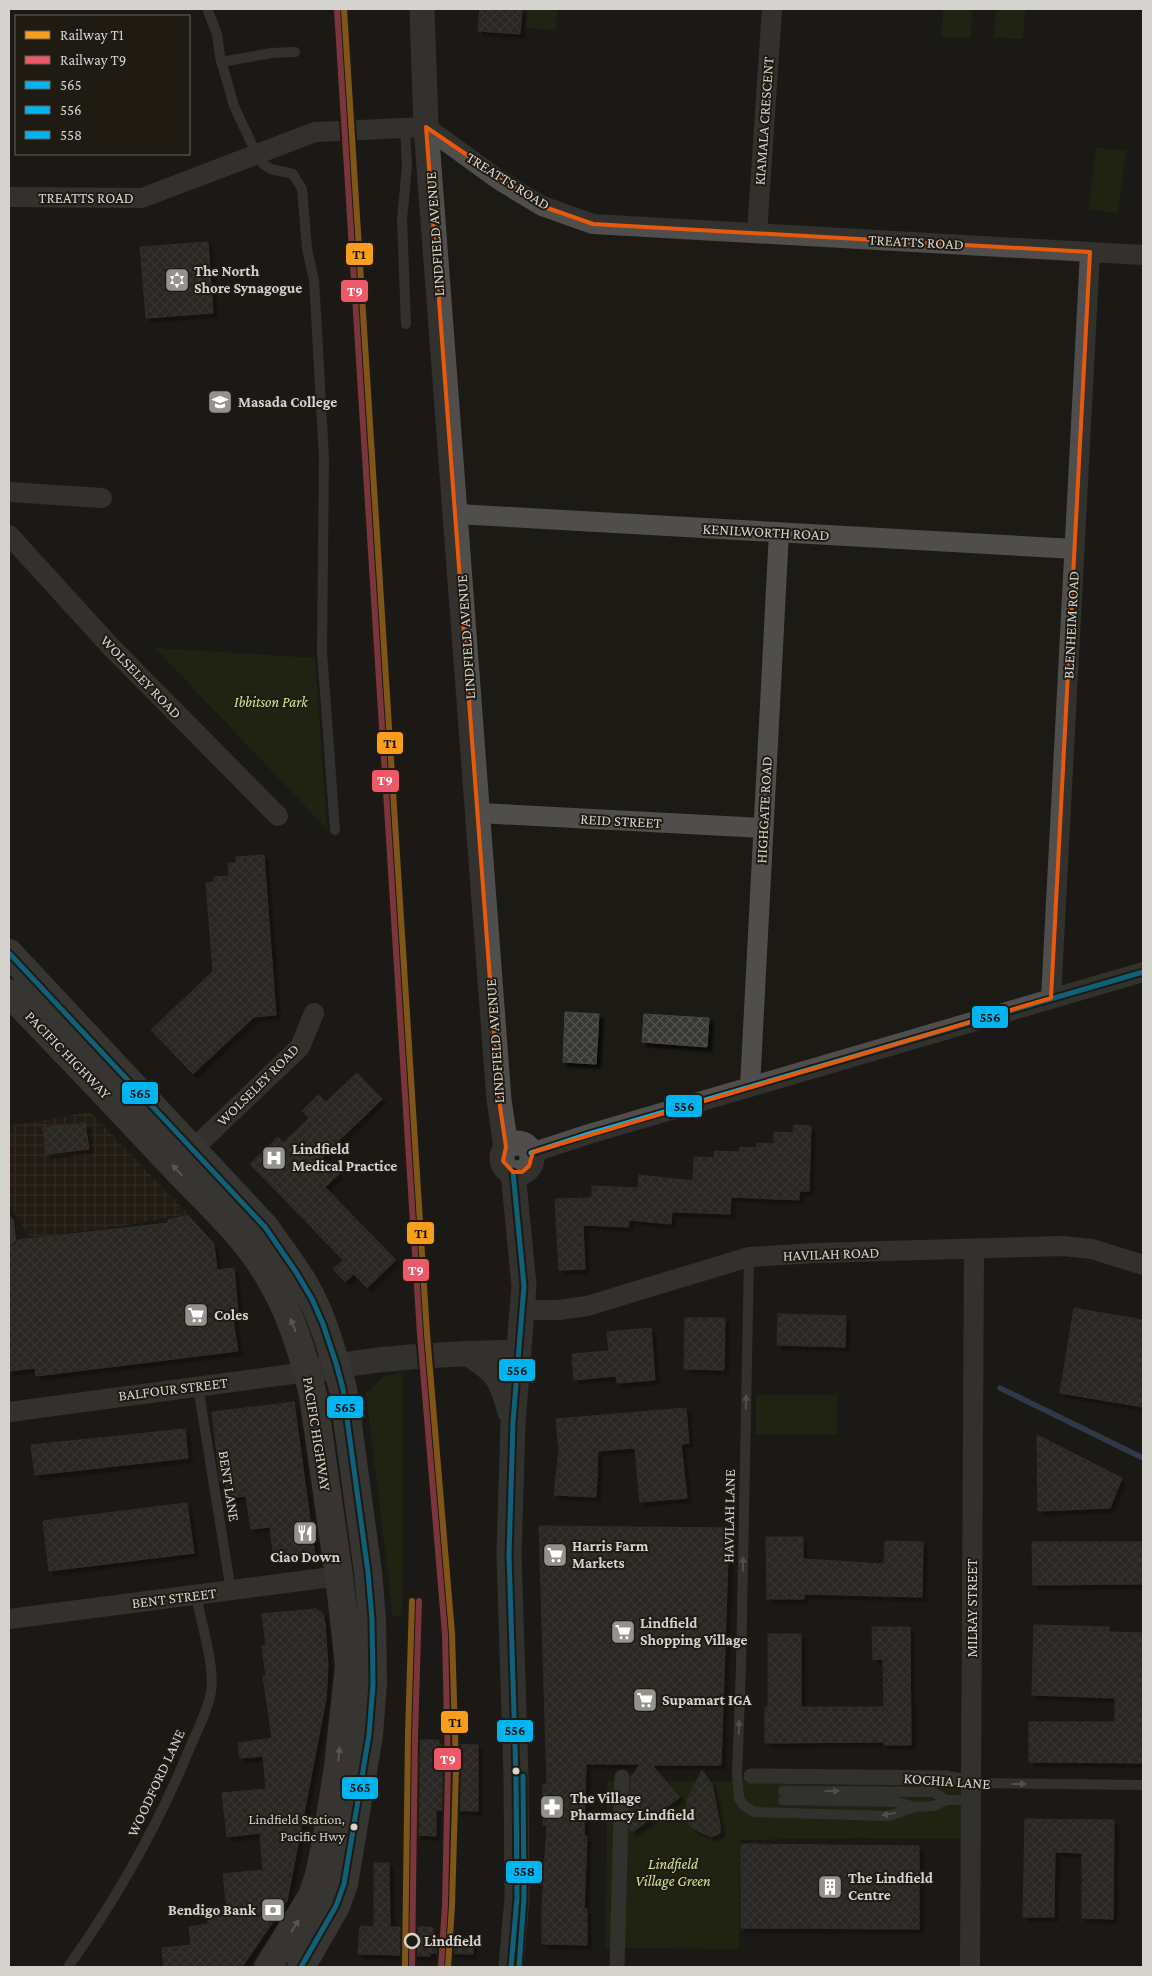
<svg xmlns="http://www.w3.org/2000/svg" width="1152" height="1976" font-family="'Crimson Pro',serif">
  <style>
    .industrial { fill: url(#industrial-grid) }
    .park { fill: #282f0f }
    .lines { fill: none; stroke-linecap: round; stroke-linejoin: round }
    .stream { stroke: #495e88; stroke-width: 5.5 }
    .building { fill: url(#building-cross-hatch); stroke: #474541; filter: url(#shadow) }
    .service { stroke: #4f4e4c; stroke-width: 10 }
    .pedestrian { stroke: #4f4e4c; stroke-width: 15 }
    .minor { stroke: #4f4e4c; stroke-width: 20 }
    .tertiary { stroke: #4f4e4c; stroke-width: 25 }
    .trunk { stroke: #595754; stroke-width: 28 }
    .bus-1-casing { stroke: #1f1b12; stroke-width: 9 }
    .bus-2-casing { stroke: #1f1b12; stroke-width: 9 }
    .bus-3-casing { stroke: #1f1b12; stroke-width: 9 }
    .bus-1 { stroke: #00b5ef; stroke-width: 5 }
    .bus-2 { stroke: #00b5ef; stroke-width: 5 }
    .bus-3 { stroke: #00b5ef; stroke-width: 5 }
    .rail-1-casing { stroke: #1f1b12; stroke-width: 10 }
    .rail-2-casing { stroke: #1f1b12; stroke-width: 10 }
    .rail-1 { stroke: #f99d1c; stroke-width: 6 }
    .rail-2 { stroke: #ed5966; stroke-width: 6 }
    .oneway { fill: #a3a19d }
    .oneway2 { fill: #92908c }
    .marked { fill: none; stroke: #e8590c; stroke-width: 4; stroke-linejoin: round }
    .bus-dot { fill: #d5d3cd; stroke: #1f1b12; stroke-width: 2 }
    .stop-dot { fill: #1f1b12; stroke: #d5d3cd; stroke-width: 2.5 }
    .labels { text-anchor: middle; stroke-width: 4; stroke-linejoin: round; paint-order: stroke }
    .bus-label { font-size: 14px; fill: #d5d3cd; stroke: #1f1b12; text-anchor: end }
    .street-label { font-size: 15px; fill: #d5d3cd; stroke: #1f1b12 }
    .poi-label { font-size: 15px; font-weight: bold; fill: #d5d3cd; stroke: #1f1b12; text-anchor: start }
    .park-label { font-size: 15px; font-style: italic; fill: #d1e691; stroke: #1f1b12 }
    .stop-label { font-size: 15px; font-weight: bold; fill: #d5d3cd; stroke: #1f1b12; text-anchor: start }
    .line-badge { stroke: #1f1b12; stroke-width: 2 }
    .badge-label { font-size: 14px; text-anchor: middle; font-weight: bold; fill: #fff }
    .pale-badge-label { font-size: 14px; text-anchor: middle; font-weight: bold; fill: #111 }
  </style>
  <defs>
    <pattern id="industrial-grid" width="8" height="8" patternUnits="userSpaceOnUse" patternTransform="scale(1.25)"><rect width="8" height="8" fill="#2a1f12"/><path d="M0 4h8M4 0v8" fill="none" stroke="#483f33"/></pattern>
    <pattern id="building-cross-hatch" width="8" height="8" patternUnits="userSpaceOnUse" patternTransform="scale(1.25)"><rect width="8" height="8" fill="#393733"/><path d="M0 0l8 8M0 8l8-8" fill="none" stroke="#55534f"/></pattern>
    <filter id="shadow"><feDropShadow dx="4.5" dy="4.5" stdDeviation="1" flood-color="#0009"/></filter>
  </defs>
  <rect width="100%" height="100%" fill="#1c1a15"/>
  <!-- industrial -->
  <path class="industrial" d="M90 1112 188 1214 128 1225 30 1238 9 1204V1126Z"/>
  <!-- park -->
  <path class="park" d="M527 9H557L556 30 526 28Z
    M943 9H972L971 38 942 37Z
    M996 9H1025L1023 39 994 37Z
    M1096 148 1126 151 1118 213 1089 209Z
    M155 648 315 658 327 829Z
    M403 1373 402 1615 393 1617 366 1393 384 1376Z
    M756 1395H837V1434H756Z
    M607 1781 971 1783 970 1839 856 1838 740 1840 739 1949 606 1948Z"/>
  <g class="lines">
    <!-- stream -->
    <path class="stream" d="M1000 1388 1143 1458"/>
  </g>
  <!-- building -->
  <path class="building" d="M480 9H522L520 34 478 31Z
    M208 242 213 313 146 318 140 247Z
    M264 855 276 1015 254 1017 193 1074 151 1030 213 971 206 883 214 882V877L229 876 228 863H236V857Z
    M565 1012 599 1014 596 1064 563 1062Z
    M644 1014 709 1018 707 1047 642 1042Z
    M357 1073 382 1099 322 1157 339 1174 325 1187 396 1260 367 1288 354 1274 345 1282 333 1269 343 1260 250 1164 278 1137 283 1143 309 1118 302 1111 318 1095 326 1102Z
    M85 1123 89 1149 47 1154 43 1128Z
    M794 1125 811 1126 809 1191H799V1200L731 1197 730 1214 672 1212 671 1224 629 1220 628 1227 583 1225 585 1269 559 1270 555 1199 592 1198V1186L638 1188 639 1175 693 1181 694 1157 714 1158V1151L739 1152 740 1147 756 1148 757 1143 774 1144V1132L793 1133Z
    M188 1215 214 1244 217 1270 234 1268 238 1312 232 1314 238 1351 36 1376 35 1368 9 1371V1245H15L18 1240 168 1223V1220Z
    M1074 1308 1143 1320V1407L1060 1393Z
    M778 1314 846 1316 845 1347 777 1345Z
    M685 1318H725L724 1370 684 1369Z
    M651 1328 655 1380 617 1383 616 1376 574 1380 572 1354 609 1351 607 1332Z
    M294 1402 315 1555 274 1560 270 1527 251 1529 246 1496 227 1498 225 1480 220 1481 212 1412Z
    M686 1408 689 1443 681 1444 687 1498 640 1502 635 1448 598 1451 596 1497 554 1495 559 1450 556 1419Z
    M185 1429 188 1458 35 1475 31 1445Z
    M1037 1435 1122 1478 1110 1508 1038 1511Z
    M187 1503 194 1553 49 1571 43 1521Z
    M539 1526 729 1528 721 1765H652L680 1797 634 1831 630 1830 631 1777 640 1764H586L584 1836H587L584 1909H587V1945L542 1944V1908L547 1825H543V1784H547Z
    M766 1537H803V1559L884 1564 885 1541 923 1542 922 1597 804 1594V1599H767Z
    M1032 1542H1143V1584L1033 1585Z
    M316 1609 323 1614 325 1623 328 1666 326 1699 287 1901 242 1967H164L162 1948 191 1945 189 1927 208 1924 207 1912 227 1910 223 1874 263 1870 260 1833 227 1837 222 1793 266 1789 263 1756 240 1758 238 1743 272 1738 263 1676H266L262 1646 266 1645 262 1614Z
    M1034 1625 1109 1627V1632L1143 1633V1763L1029 1762V1722H1115V1698L1032 1695Z
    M872 1627H910L911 1745H884V1742L765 1743V1707H768V1634H801V1707H884L883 1659 873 1660Z
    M413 1740H439V1744L478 1745V1811L436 1810V1836L416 1835V1811H412Z
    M702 1770 712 1784 720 1825V1833L711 1837 692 1828 687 1821V1800Z
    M1025 1819 1114 1820 1113 1919 1082 1918V1853L1055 1852 1054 1917H1023Z
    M741 1844 919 1846V1929L741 1928Z
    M374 1863H389L390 1927H427L433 1928V1937L473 1938V1954L430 1953V1956L358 1954 360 1926 374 1927Z"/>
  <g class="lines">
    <!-- service -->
    <path class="service" d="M208 11 217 34 220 57 234 106 256 153 264 165 271 169 293 174 302 189 307 249 314 280 316 314 324 458 322 652 335 830
      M221 62 272 53 295 52
      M405 128 407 166 402 220 406 324
      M9 1222 11 1239
      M749 1257 741 1667 737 1775 739 1798 744 1806 755 1812 889 1816 915 1807 934 1806 946 1800H971
      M198 1386 231 1591
      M971 1783 1143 1785
      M783 1791 933 1792 946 1800
      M783 1800 897 1802 915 1807
      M68 1967C117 1898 159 1824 191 1745 198 1729 208 1710 211 1692 215 1665 201 1623 196 1595"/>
    <!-- pedestrian -->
    <path class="pedestrian" d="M751 1776 947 1778 971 1783
      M617 1967 622 1777"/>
    <!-- minor -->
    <path class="minor" d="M9 197 142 198 315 132 426 127 499 180 542 206 593 224 1143 255
      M757 233 772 9
      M9 492 102 498
      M457 514 1075 549
      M9 535 112 648 278 816
      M479 813 763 828
      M1051 998 1090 252
      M750 1087 779 532
      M192 1150 300 1047 314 1013
      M531 1153 589 1134 1143 972
      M523 1310H559L587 1306 749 1257 815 1253 1063 1246 1092 1249 1143 1265
      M9 1412 307 1372
      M9 1619 339 1576
      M970 1967 974 1249"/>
    <!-- tertiary -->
    <path class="tertiary" d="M422 9 426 127 499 1100 506 1147
      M502 1158a15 15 0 1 1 30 0a15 15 0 1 1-30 0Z
      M466 1353C497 1370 501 1379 510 1412
      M307 1372C377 1356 448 1354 519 1352
      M511 1967 517 1898 516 1776 509 1555 513 1422 524 1286 513 1172"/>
    <!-- trunk -->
    <path class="trunk" d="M9 953 265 1227C279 1247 294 1266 306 1287 324 1319 333 1355 343 1389L368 1572 372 1620 373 1684 369 1735 344 1884 336 1906 301 1967
      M9 993C66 1052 123 1112 179 1172 209 1203 246 1237 268 1275 291 1313 303 1353 313 1395L339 1576 349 1665 338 1767 326 1842 319 1875 312 1896 268 1967"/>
    <defs>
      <path id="bus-1" d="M9 953 265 1227 296 1272 312 1299 323 1324 336 1363 343 1389 368 1572 372 1620 373 1684 369 1735 344 1884 336 1906 301 1967"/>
      <path id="bus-2" d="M531 1153 589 1134 1143 972
        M511 1967 517 1898 516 1776 509 1555 513 1422 524 1286 513 1172"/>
      <path id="bus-3" d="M519 1967 524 1898 523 1776"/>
    </defs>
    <!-- bus-1 casing -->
    <use href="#bus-1" class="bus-1-casing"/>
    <!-- bus-2 casing -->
    <use href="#bus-2" class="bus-2-casing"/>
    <!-- bus-3 casing -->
    <use href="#bus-3" class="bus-3-casing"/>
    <!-- bus-1 -->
    <use href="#bus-1" class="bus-1"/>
    <!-- bus-2 -->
    <use href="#bus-2" class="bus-2"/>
    <!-- bus-3 -->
    <use href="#bus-3" class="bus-3"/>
    <defs>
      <path id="rail-1" d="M344 9 427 1334 452 1634 456 1768 452 1905 448 1967
        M405 1967 408 1735 412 1601"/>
      <path id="rail-2" d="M337 9 420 1334 445 1634 448 1768 445 1905 441 1967
        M412 1967 415 1735 419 1601"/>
    </defs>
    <!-- rail-1 casing -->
    <use href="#rail-1" class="rail-1-casing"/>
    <!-- rail-2 casing -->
    <use href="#rail-2" class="rail-2-casing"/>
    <!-- rail-1 -->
    <use href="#rail-1" class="rail-1"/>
    <!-- rail-2 -->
    <use href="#rail-2" class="rail-2"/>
  </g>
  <!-- one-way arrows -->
  <defs><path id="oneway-solid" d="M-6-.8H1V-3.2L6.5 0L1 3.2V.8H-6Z" transform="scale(1.25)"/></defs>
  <g class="oneway">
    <use href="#oneway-solid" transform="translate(177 1170) rotate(-133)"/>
    <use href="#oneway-solid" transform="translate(293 1325) rotate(-112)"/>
    <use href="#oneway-solid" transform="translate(339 1754) rotate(-84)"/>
    <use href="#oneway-solid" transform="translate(295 1926) rotate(-58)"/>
  </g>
  <g class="oneway2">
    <use href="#oneway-solid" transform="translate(746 1402) rotate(-89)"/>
    <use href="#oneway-solid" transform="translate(743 1564) rotate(-89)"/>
    <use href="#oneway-solid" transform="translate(739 1727) rotate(-88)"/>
    <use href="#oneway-solid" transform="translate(1019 1784)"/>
    <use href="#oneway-solid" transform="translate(832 1791)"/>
    <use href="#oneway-solid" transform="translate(889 1814) rotate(171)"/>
  </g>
  <!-- marked area -->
  <path d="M0 0H1152V1976H0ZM426 127 542 206 593 224 1090 252 1051 998 533 1152 529 1166 522 1172H513L503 1161 506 1147 499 1100Z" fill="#1c1a15" fill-opacity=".55" fill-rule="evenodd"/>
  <path class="marked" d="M426 127 542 206 593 224 1090 252 1051 998 533 1152 529 1166 522 1172H513L503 1161 506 1147 499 1100Z"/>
  <!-- icons -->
  <defs>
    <symbol id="synagogue-square" viewBox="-11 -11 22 22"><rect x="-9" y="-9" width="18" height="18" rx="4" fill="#94928d" stroke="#1f1b12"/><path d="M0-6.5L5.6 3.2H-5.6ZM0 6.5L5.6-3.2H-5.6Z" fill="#fff"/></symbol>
    <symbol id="school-square" viewBox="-11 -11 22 22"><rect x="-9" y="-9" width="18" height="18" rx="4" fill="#94928d" stroke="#1f1b12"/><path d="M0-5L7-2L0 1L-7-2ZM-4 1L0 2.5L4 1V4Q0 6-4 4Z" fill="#fff"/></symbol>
    <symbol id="hospital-square" viewBox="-11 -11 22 22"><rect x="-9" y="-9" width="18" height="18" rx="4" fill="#94928d" stroke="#1f1b12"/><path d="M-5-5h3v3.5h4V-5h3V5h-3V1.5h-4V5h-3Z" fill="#fff"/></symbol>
    <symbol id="supermarket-square" viewBox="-11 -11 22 22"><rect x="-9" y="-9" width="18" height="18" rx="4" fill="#94928d" stroke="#1f1b12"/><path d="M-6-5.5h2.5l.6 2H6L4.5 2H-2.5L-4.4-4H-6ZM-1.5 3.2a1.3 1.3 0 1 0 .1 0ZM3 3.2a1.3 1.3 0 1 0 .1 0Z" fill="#fff"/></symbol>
    <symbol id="restaurant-square" viewBox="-11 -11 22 22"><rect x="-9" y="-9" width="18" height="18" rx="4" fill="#94928d" stroke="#1f1b12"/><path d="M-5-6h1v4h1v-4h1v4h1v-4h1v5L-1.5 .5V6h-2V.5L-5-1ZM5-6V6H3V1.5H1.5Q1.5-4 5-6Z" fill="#fff"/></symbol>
    <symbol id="pharmacy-square" viewBox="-11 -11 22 22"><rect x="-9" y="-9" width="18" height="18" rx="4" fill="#94928d" stroke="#1f1b12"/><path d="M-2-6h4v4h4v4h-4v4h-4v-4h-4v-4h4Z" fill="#fff"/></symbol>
    <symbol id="building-square" viewBox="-11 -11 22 22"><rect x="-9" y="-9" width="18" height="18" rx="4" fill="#94928d" stroke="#1f1b12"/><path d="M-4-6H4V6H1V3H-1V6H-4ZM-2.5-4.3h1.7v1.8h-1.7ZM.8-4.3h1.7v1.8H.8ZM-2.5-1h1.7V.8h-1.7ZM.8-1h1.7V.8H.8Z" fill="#fff"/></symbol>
    <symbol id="bank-square" viewBox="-11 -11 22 22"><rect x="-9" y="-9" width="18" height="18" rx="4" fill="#94928d" stroke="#1f1b12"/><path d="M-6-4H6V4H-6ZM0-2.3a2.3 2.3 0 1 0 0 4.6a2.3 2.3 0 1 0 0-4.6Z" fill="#fff"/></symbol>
  </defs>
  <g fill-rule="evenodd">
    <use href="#synagogue-square" x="163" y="266" width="28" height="28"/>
    <use href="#school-square" x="206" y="388" width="28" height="28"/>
    <use href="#hospital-square" x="260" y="1144" width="28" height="28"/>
    <use href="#supermarket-square" x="182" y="1301" width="28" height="28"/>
    <use href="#restaurant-square" x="291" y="1519" width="28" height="28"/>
    <use href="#supermarket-square" x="541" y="1541" width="28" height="28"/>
    <use href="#supermarket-square" x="609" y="1618" width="28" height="28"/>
    <use href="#supermarket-square" x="631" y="1686" width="28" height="28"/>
    <use href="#pharmacy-square" x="538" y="1793" width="28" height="28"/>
    <use href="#building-square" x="816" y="1873" width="28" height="28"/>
    <use href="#bank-square" x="259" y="1896" width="28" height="28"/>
  </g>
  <!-- markers -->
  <g class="bus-dot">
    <circle cx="516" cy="1771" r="4.5"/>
    <circle cx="354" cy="1827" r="4.5"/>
  </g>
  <circle class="stop-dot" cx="412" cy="1941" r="7"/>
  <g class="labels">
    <!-- bus labels -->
    <g class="bus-label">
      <text x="345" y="1824">Lindfield Station,<tspan x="345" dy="17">Pacific Hwy</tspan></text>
    </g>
    <!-- street labels -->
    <g class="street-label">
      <text transform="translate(764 121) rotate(-86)" y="5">KIAMALA CRESCENT</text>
      <text transform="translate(508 181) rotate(32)" y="5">TREATTS ROAD</text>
      <text x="86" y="203">TREATTS ROAD</text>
      <text transform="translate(435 234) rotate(-94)" y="5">LINDFIELD AVENUE</text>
      <text transform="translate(916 242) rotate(3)" y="5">TREATTS ROAD</text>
      <text transform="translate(766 532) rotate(3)" y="5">KENILWORTH ROAD</text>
      <text transform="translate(1071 625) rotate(-87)" y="5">BLENHEIM ROAD</text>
      <text transform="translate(466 637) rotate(-94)" y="5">LINDFIELD AVENUE</text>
      <text transform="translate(141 677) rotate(46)" y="5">WOLSELEY ROAD</text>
      <text transform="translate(764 810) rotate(-87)" y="5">HIGHGATE ROAD</text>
      <text transform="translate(621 821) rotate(3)" y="5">REID STREET</text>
      <text transform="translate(495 1041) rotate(-94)" y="5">LINDFIELD AVENUE</text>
      <text transform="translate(68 1055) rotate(46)" y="5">PACIFIC HIGHWAY</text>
      <text transform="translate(258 1085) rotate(-45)" y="5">WOLSELEY ROAD</text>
      <text transform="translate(831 1254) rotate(-2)" y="5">HAVILAH ROAD</text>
      <text transform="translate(173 1389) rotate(-7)" y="5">BALFOUR STREET</text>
      <text transform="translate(317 1434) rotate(81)" y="5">PACIFIC HIGHWAY</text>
      <text transform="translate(229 1486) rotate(81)" y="5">BENT LANE</text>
      <text transform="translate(729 1516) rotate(-89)" y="5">HAVILAH LANE</text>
      <text transform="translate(174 1598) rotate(-7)" y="5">BENT STREET</text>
      <text transform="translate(972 1608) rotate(-90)" y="5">MILRAY STREET</text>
      <text transform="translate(947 1781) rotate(4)" y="5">KOCHIA LANE</text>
      <text transform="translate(156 1783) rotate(-65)" y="5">WOODFORD LANE</text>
    </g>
    <!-- poi labels -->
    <g class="poi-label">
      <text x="194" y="276">The North<tspan x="194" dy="17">Shore Synagogue</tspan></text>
      <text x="238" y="407">Masada College</text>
      <text x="292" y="1154">Lindfield<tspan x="292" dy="17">Medical Practice</tspan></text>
      <text x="214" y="1320">Coles</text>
      <text x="572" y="1551">Harris Farm<tspan x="572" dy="17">Markets</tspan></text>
      <text x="305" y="1562" text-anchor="middle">Ciao Down</text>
      <text x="640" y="1628">Lindfield<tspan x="640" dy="17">Shopping Village</tspan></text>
      <text x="662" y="1705">Supamart IGA</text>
      <text x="570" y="1803">The Village<tspan x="570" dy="17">Pharmacy Lindfield</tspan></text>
      <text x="848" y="1883">The Lindfield<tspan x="848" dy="17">Centre</tspan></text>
      <text x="256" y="1915" text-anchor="end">Bendigo Bank</text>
    </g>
    <!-- park labels -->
    <g class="park-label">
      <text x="271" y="707">Ibbitson Park</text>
      <text x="673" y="1869">Lindfield<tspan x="673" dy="17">Village Green</tspan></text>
    </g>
    <!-- stop labels -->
    <g class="stop-label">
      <text x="424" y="1946">Lindfield</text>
    </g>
  </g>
  <g class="line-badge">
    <rect x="345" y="242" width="29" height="24" rx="5" fill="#f99d1c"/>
    <rect x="340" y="279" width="29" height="24" rx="5" fill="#ed5966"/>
    <rect x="376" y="731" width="28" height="24" rx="5" fill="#f99d1c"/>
    <rect x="371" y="769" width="29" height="24" rx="5" fill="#ed5966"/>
    <rect x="971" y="1005" width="38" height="24" rx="5" fill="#00b5ef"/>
    <rect x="121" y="1081" width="38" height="24" rx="5" fill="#00b5ef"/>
    <rect x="665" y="1094" width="38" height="24" rx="5" fill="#00b5ef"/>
    <rect x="406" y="1221" width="29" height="24" rx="5" fill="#f99d1c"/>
    <rect x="402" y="1258" width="28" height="24" rx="5" fill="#ed5966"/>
    <rect x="498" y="1358" width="38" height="24" rx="5" fill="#00b5ef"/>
    <rect x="326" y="1395" width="38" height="24" rx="5" fill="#00b5ef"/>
    <rect x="440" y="1710" width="29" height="24" rx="5" fill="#f99d1c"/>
    <rect x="496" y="1719" width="38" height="24" rx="5" fill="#00b5ef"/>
    <rect x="433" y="1747" width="29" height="24" rx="5" fill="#ed5966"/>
    <rect x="341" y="1776" width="38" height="24" rx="5" fill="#00b5ef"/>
    <rect x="505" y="1860" width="38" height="24" rx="5" fill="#00b5ef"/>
  </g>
  <g class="badge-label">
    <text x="355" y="296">T9</text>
    <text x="385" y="785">T9</text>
    <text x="416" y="1275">T9</text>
    <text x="448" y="1764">T9</text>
  </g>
  <g class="pale-badge-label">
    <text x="359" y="259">T1</text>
    <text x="390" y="748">T1</text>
    <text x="990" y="1022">556</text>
    <text x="140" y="1098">565</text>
    <text x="684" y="1111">556</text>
    <text x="421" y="1238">T1</text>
    <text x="517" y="1375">556</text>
    <text x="345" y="1412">565</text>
    <text x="455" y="1727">T1</text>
    <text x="515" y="1735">556</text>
    <text x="360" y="1792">565</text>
    <text x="524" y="1876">558</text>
  </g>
  <!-- border -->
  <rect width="1152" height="1976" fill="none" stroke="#d5d3cd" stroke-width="20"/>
  <!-- legend -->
  <rect x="15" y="15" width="175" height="140" fill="#1f1b12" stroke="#68655d"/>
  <rect x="25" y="31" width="25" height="8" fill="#f99d1c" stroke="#68655d"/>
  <text x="60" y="40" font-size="15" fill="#d5d3cd">Railway T1</text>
  <rect x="25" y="56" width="25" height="8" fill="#ed5966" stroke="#68655d"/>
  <text x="60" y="65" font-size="15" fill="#d5d3cd">Railway T9</text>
  <rect x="25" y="81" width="25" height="8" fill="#00b5ef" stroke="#68655d"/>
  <text x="60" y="90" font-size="15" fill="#d5d3cd">565</text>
  <rect x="25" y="106" width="25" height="8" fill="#00b5ef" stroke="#68655d"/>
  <text x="60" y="115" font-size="15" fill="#d5d3cd">556</text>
  <rect x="25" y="131" width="25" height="8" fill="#00b5ef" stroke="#68655d"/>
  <text x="60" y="140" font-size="15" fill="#d5d3cd">558</text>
</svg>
